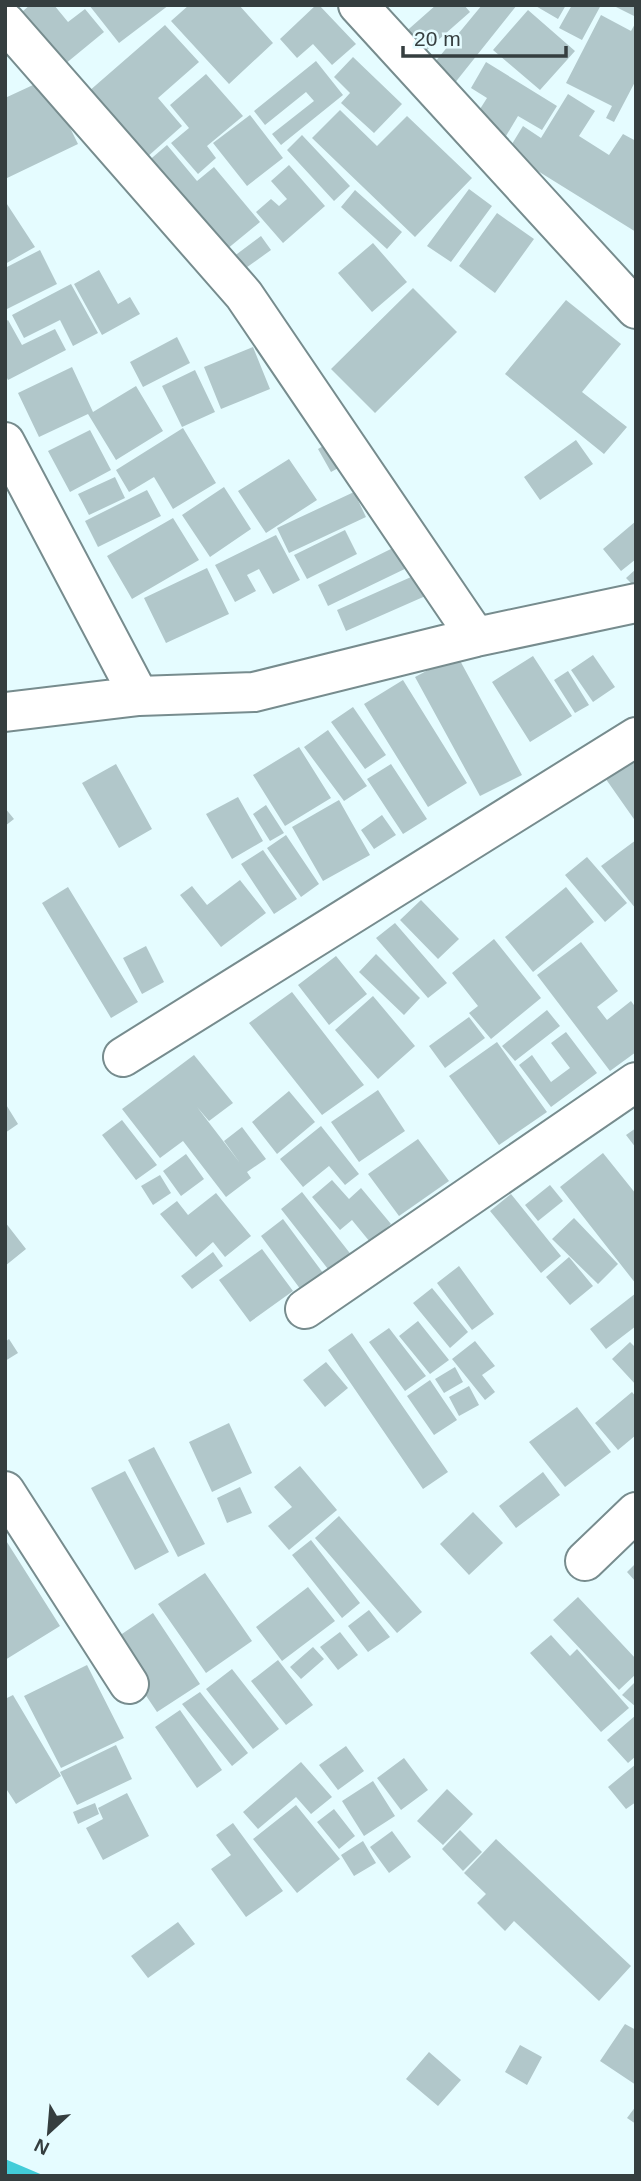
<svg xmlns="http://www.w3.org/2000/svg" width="641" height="2181" font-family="Arial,sans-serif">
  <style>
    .water { fill: #43ccd8 }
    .building { fill: #b1c7ca }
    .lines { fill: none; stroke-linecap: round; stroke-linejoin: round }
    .minor-casing { stroke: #778c8e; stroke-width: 42 }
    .minor { stroke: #fff; stroke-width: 38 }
  </style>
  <rect width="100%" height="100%" fill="#e5fcff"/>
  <!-- water -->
  <path class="water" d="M5 2159 45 2176H5Z"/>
  <!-- building -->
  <path class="building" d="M30 5H54L68 22 85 9 104 32 59 69 16 17Z
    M89 5H169L119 43Z
    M189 5H239L273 43 229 84 171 21Z
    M316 5H319L356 44 332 65 313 44 297 58 280 39Z
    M436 5H464L470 12 420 56 402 35Z
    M482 5H517L450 89 430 68Z
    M534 5H566L558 19Z
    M572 5H601L582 40 559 28Z
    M612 5H636V17Z
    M528 10 575 51 540 90 493 50Z
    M601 15 631 31 636 22V80L614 122 606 118 612 106 566 83Z
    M165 25 199 62 158 98 182 126 146 158 88 92Z
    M353 57 402 104 374 133 341 103 350 93 334 77Z
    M316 61 343 95 281 145 272 134 314 101 306 92 265 125 254 111Z
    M486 62 557 106 542 130 518 116 506 136 475 117 487 98 471 88Z
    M206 74 243 116 207 146 216 158 198 174 171 143 189 128 170 105Z
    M46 79 78 144 5 179V98Z
    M568 94 595 111 579 136 609 155 623 134 636 141V232L507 152 523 126 541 138Z
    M340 110 377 146 407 116 472 178 415 237 312 138Z
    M250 115 283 158 247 186 213 143Z
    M302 135 350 186 334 201 287 150Z
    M167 145 197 181 214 167 260 222 221 254 146 163Z
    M289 165 325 206 283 243 256 212 271 199 279 206 287 199 271 181Z
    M469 189 492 206 451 262 427 246Z
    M355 190 402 232 387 249 341 207Z
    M5 201 35 247 5 264Z
    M497 213 534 239 495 293 459 266Z
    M261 236 271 250 243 270 233 257Z
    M373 243 407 282 372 312 338 273Z
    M40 250 57 284 5 310V268Z
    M99 270 118 304 130 297 140 314 102 335 74 284Z
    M71 284 98 333 73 346 60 320 24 338 12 315Z
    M413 288 457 332 375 413 331 369Z
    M566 300 621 344 582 392 627 427 604 454 505 374Z
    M8 320 22 345 55 329 66 350 8 380 5 374V322Z
    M177 337 190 363 143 387 130 362Z
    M253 347 270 389 221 409 204 367Z
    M72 367 93 412 136 386 163 431 116 460 88 414 39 437 18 393Z
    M195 370 215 412 182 427 162 386Z
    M183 428 216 483 173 509 154 477 129 492 116 470Z
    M90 430 111 470 70 492 48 451Z
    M336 439 349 462 331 472 318 449Z
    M576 440 593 464 540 500 524 477Z
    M289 459 317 500 266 533 238 491Z
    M115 477 125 498 89 515 78 494Z
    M224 487 251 529 210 557 182 515Z
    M147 490 161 516 98 547 85 521Z
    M354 492 366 517 289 553 277 528Z
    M173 518 199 560 132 599 107 556Z
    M636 521V559L621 571 603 549Z
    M345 530 357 554 307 579 294 555Z
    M276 535 300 580 273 594 259 569 247 575 256 591 235 602 215 565Z
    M403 543 413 565 328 606 318 585Z
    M207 568 229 614 166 643 144 598Z
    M636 569V588L626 578Z
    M420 573 430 594 346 631 337 610Z
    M457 655 522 775 480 796 415 677Z
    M593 655 615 687 593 702 571 670Z
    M533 656 572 716 530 742 492 682Z
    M568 671 589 705 575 713 554 680Z
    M403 680 467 783 428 807 364 704Z
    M353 707 386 755 365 769 331 722Z
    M328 730 367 786 344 801 304 747Z
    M299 747 331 798 285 826 253 775Z
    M636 753V822L603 775Z
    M116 764 152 829 119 848 82 783Z
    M391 764 427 819 403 834 367 779Z
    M238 797 263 841 232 859 206 814Z
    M339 800 370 855 323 881 292 827Z
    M266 805 284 833 270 841 253 814Z
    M5 808 14 819 5 826Z
    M382 815 396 835 374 849 361 830Z
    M286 835 319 884 301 897 267 848Z
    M636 840V909L601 866Z
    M263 850 297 899 274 914 241 864Z
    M587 857 627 903 605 922 565 875Z
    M240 880 266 913 221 947 180 895 192 886 207 905Z
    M68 887 138 1002 111 1018 42 903Z
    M566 887 594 922 533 972 505 937Z
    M421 900 459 939 438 959 400 920Z
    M395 923 447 983 428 998 376 938Z
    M494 939 541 998 491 1039 469 1013 478 1006 452 973Z
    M581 942 618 991 597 1007 607 1020 631 1001 636 1008V1052L610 1071 537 975Z
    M146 946 164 982 142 994 123 958Z
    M376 954 420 998 404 1015 359 972Z
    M336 956 367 994 329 1025 298 985Z
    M292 992 364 1085 322 1115 249 1023Z
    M373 996 415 1046 378 1079 335 1030Z
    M547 1010 560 1026 515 1061 502 1046Z
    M469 1017 485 1038 445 1068 429 1046Z
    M566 1032 597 1073 551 1107 519 1065 532 1055 551 1082 570 1068 551 1043Z
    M497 1042 547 1112 499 1145 449 1076Z
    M194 1055 233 1103 209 1121 197 1107 240 1163 224 1141 242 1127 266 1159 247 1172 251 1178 226 1197 183 1141 160 1158 122 1109Z
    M378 1090 405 1131 359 1162 331 1122Z
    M289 1091 315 1122 277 1154 252 1122Z
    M5 1103 18 1124 5 1133Z
    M122 1120 157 1165 136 1180 102 1135Z
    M321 1126 359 1174 345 1185 329 1166 303 1187 280 1159Z
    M636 1128V1148L626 1135Z
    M418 1139 449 1181 399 1216 368 1174Z
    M603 1153 636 1194V1284L560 1187Z
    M186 1154 204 1179 181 1196 163 1171Z
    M160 1175 171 1193 153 1205 141 1186Z
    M332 1180 349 1199 361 1188 391 1224 370 1242 352 1220 340 1230 312 1197Z
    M550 1185 563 1201 538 1221 525 1205Z
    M302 1192 356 1261 335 1278 281 1209Z
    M216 1193 251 1236 225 1257 213 1242 196 1257 160 1214 177 1201 188 1215Z
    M511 1194 561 1256 541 1273 490 1211Z
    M574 1218 618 1264 598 1284 552 1239Z
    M283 1219 323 1273 301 1290 261 1236Z
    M5 1222 26 1249 5 1266Z
    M262 1249 293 1291 250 1322 219 1280Z
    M213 1252 223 1266 192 1289 181 1276Z
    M569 1257 593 1286 570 1305 546 1277Z
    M459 1266 494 1314 472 1330 437 1283Z
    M432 1288 468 1332 450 1348 413 1303Z
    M636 1293V1326L606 1349 590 1329Z
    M418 1321 449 1360 430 1374 399 1336Z
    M389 1328 426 1376 405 1391 369 1342Z
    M352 1333 448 1472 423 1489 328 1350Z
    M9 1339 18 1353 5 1361V1342Z
    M475 1341 495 1366 482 1375 495 1392 485 1400 452 1359Z
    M630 1342 636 1348V1385L612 1359Z
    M326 1362 348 1388 325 1407 303 1380Z
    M455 1367 463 1382 444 1393 435 1379Z
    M430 1380 457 1420 434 1435 407 1396Z
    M469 1386 479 1405 459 1416 449 1397Z
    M632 1392 636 1397V1435L618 1450 595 1423Z
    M577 1407 611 1452 565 1487 529 1442Z
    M229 1423 252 1473 212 1492 189 1442Z
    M154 1447 205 1544 178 1557 128 1460Z
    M300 1466 337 1510 289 1550 268 1526 292 1507 274 1487Z
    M125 1471 169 1552 135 1570 91 1488Z
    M543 1472 560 1495 516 1528 499 1506Z
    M240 1487 252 1513 227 1523 217 1498Z
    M473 1512 503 1543 469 1575 440 1544Z
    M339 1516 422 1612 397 1633 315 1538Z
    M5 1539 60 1626 5 1660Z
    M311 1540 360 1603 342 1618 292 1555Z
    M636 1563V1582L627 1572Z
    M205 1573 252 1641 206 1673 158 1604Z
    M308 1587 335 1621 282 1661 256 1627Z
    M578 1597 636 1659V1674L619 1690 553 1620Z
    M369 1610 390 1637 368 1652 348 1626Z
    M153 1613 200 1684 157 1712 110 1642Z
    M340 1632 358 1655 338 1670 320 1647Z
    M551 1635 570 1656 577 1649 629 1708 601 1732 530 1653Z
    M313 1647 324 1659 301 1679 290 1667Z
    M278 1660 313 1705 286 1725 251 1681Z
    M87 1665 124 1738 61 1768 24 1696Z
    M232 1669 279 1729 253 1749 206 1689Z
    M636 1681V1707L622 1695Z
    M200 1692 248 1753 232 1766 182 1704Z
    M13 1695 61 1776 16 1804 5 1787V1699Z
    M180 1710 222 1770 197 1788 155 1727Z
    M636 1715V1756L628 1763 607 1740Z
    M116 1745 132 1779 77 1805 60 1772Z
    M346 1746 364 1771 338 1790 319 1765Z
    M404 1758 428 1790 401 1810 377 1778Z
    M301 1762 332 1797 311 1814 296 1797 258 1829 243 1812Z
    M636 1764V1802L626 1809 608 1787Z
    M373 1781 395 1816 364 1836 342 1801Z
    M447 1789 473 1814 443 1845 417 1821Z
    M127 1793 149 1836 103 1860 86 1828 103 1819 98 1808Z
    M95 1803 99 1814 78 1824 73 1812Z
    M296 1805 340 1859 297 1893 253 1839Z
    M334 1809 355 1836 339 1849 317 1822Z
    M233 1823 283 1891 246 1917 211 1869 231 1855 216 1835Z
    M460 1830 482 1852 463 1871 442 1849Z
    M392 1831 411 1857 389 1873 370 1847Z
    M496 1839 631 1966 599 2001 514 1921 505 1931 477 1903 486 1894 464 1873Z
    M363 1841 376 1863 354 1876 341 1855Z
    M178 1922 195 1944 148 1978 131 1956Z
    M625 2024 636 2030V2085L600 2061Z
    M520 2045 542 2057 527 2085 505 2072Z
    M429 2052 461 2080 438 2106 406 2079Z
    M636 2106V2124L627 2118Z"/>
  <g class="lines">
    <defs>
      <path id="minor" d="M358 5 636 309
        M5 22 244 295 476 637
        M5 442 139 696
        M5 712 139 696 254 692 476 637 636 603
        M123 1057 636 737
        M305 1309 636 1082
        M5 1491 129 1684
        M585 1561 636 1512"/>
    </defs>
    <!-- minor casing -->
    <use href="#minor" class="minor-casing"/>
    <!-- minor -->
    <use href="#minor" class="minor"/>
  </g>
  <!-- border -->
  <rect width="641" height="2181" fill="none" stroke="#353e3f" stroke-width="14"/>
  <!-- north arrow -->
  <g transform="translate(49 2132) rotate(206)" stroke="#e5fcff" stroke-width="5" paint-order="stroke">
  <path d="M0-5L12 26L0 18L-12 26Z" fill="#353e3f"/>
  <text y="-10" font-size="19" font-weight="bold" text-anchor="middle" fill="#353e3f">N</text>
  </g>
  <!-- scale -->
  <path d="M403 46v10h163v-10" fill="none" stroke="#353e3f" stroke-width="3.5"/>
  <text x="414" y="46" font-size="21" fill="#353e3f" stroke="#e5fcff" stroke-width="5" paint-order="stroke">20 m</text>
</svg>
